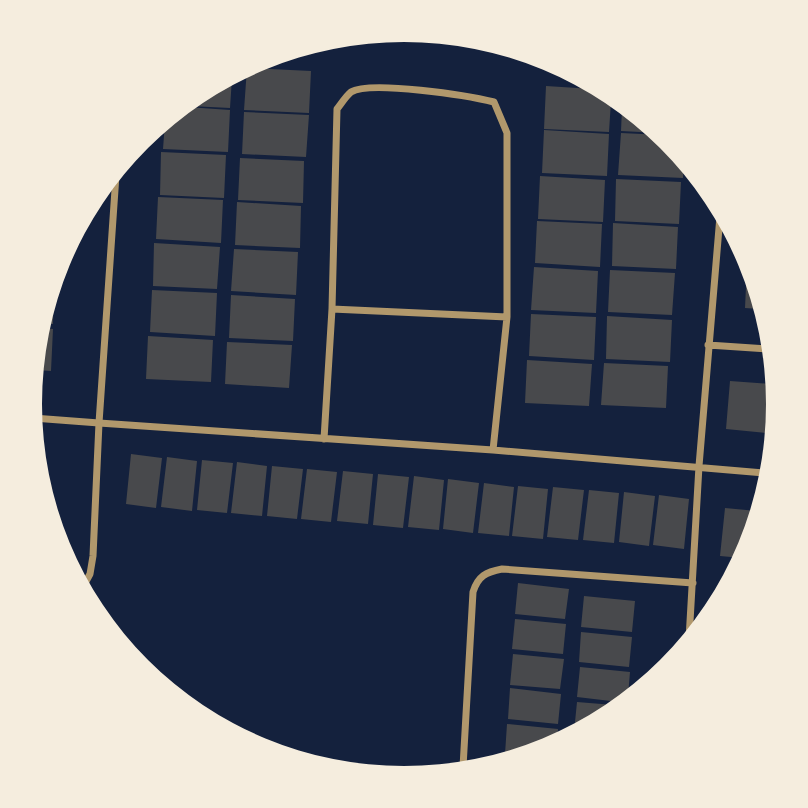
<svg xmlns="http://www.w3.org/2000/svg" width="808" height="808" font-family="'DM Sans',sans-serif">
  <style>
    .building { fill: #48494c }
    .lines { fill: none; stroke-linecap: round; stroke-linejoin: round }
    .minor { stroke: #b1986c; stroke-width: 7 }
  </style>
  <rect width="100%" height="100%" fill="#14213d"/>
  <!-- building -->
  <path class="building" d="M247 68 311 71 309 113 244 110Z
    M232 78 230 108 190 106 195 102Z
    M546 86 593 89 611 101 609 132 544 129Z
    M187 107 230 110 228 152 163 149 165 122Z
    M622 108 659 133 621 131Z
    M244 112 309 115 306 157 242 154Z
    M544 130 609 134 607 176 542 173Z
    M621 133 662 135 669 140 684 162 683 178 618 175Z
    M161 152 226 155 224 198 160 195Z
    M240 158 304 161 303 203 238 200Z
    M540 176 605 180 603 222 538 219Z
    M616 179 681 182 679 224 615 221Z
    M158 197 223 200 221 243 156 239Z
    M237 202 301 206 300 248 235 245Z
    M537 221 602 224 600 267 535 263Z
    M613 223 678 227 676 269 612 266Z
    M154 243 220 247 217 289 153 286Z
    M234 249 298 252 296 295 231 291Z
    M747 265 751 266 759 309 745 308Z
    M534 267 598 271 596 313 531 310Z
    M610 270 675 273 672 315 608 312Z
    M54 284 53 324H46Z
    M152 290 217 293 215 336 150 332Z
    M231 295 295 299 293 341 229 338Z
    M531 314 596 317 594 360 529 356Z
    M607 316 672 320 670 362 606 359Z
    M45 328 53 329 51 371 36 370Z
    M148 336 213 340 211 382 146 379Z
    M227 342 292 345 289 388 225 384Z
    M527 360 592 364 589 406 525 403Z
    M604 363 668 366 666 408 601 405Z
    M730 381 771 384 766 433 726 429Z
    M775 388 778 404 773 433H769Z
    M131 454 162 458 156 508 126 504Z
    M167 457 197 461 192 511 161 507Z
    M202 460 233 463 227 513 197 510Z
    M237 462 267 466 262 516 231 513Z
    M272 466 303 469 297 519 267 516Z
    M307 469 337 472 331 522 301 519Z
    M343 471 373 474 368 524 337 521Z
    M378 474 409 477 403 528 373 525Z
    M414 476 444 480 439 530 408 527Z
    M448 479 479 483 473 533 443 529Z
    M484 483 514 487 509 536 478 533Z
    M518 486 548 489 543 539 512 536Z
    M553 487 584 490 578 540 547 537Z
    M589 490 619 493 614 543 583 540Z
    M624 492 655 496 649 546 619 542Z
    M659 495 689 499 684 549 653 545Z
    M725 508 757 511 750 548 742 558 720 556Z
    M518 583 569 589 565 619 515 614Z
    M584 596 635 601 632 632 581 627Z
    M515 619 566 624 563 654 512 649Z
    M581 632 632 637 629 667 579 662Z
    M513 654 564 659 560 689 510 685Z
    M580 667 630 672 628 696 619 702 577 697Z
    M510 688 561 694 558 724 508 719Z
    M577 702 614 705 574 732Z
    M507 724 558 729 557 743 547 750 518 756 505 754Z"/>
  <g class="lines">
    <!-- minor -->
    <path class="minor" d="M116 175 99 423 493 450 765 473
      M708 345 767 349
      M33 418 99 423 93 556 90 574 84 585
      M324 439 332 309 337 109C341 104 346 96 351 92 370 80 470 96 494 102L507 133V317L332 309
      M493 450 507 317
      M689 639 699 466 720 216
      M463 767 473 592C478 576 486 572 502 569L693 583"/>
  </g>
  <!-- crop -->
  <path d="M0 0H808V808H0ZM42 404a362 362 0 1 1 724 0a362 362 0 1 1-724 0Z" fill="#f5edde" fill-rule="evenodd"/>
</svg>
